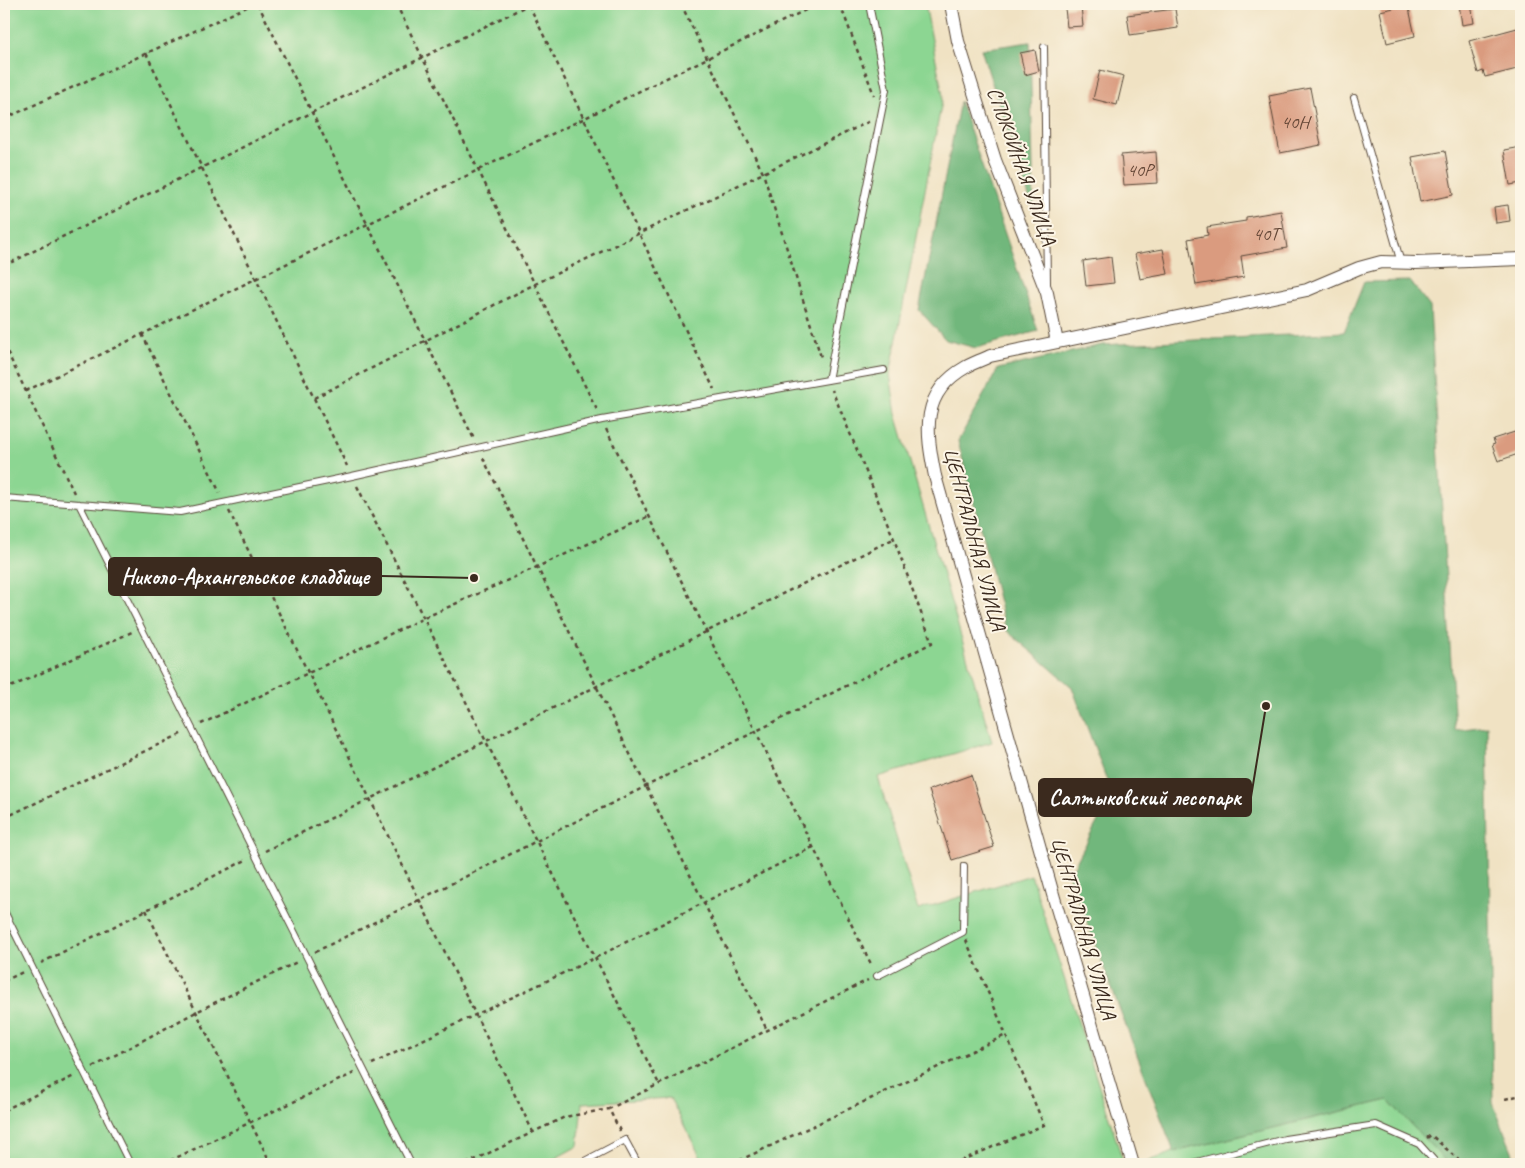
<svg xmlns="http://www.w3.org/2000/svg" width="1525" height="1168" font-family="Caveat,sans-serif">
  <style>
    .green { fill: #8cd692; stroke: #648058 }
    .forest { fill: #71b77c; stroke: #56704d }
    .building { fill: #da9b7f }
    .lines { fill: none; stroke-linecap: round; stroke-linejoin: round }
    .service-casing { stroke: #564637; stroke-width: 8 }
    .minor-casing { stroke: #564637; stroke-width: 14 }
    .path { stroke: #564637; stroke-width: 2.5; stroke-dasharray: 4 4; stroke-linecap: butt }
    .service { stroke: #fff; stroke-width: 6 }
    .minor { stroke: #fff; stroke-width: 12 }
    .labels { text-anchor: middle; stroke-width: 4; stroke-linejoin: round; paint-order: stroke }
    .number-label { font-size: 19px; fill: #634636 }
    .street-label { font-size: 21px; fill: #3b2a1e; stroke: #fcf5e5 }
    .leader { fill: none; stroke: #3b2a1e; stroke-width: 2 }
    .callout-dot { fill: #3b2a1e; stroke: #fcf5e5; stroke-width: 2 }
    .callout { fill: #3b2a1e; stroke: #3b2a1e; stroke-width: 2 }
    .callout-label { font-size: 22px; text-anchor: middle; font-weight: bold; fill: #fff }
  </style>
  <rect width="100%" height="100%" fill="#fcf5e5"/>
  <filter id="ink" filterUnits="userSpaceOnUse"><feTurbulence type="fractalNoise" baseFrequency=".02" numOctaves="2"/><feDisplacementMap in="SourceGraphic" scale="10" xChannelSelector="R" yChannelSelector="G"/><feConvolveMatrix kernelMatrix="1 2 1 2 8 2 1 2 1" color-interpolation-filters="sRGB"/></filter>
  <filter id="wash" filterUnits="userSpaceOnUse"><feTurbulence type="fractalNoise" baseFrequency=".0096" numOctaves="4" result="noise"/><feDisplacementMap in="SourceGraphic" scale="20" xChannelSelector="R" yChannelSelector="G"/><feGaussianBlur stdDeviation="1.12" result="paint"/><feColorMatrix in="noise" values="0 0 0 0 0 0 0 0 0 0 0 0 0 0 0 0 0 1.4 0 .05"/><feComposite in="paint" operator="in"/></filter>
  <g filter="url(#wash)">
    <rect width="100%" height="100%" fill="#f0e2c3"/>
    <!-- green -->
    <path class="green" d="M4 4H925L943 96 890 374 896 414 992 742 878 777 918 910 1031 875 1124 1164H704L670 1098 582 1103 578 1146 545 1164H4Z
      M1388 1100 1449 1164H1139L1174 1152Z"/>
    <!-- forest -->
    <path class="forest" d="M1030 42 1034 212 981 49Z
      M960 101 1038 331 976 348 946 340 919 310Z
      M1410 281 1430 307 1455 730 1487 726 1493 1103 1517 1164H1448L1388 1100 1174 1152 1069 876 1112 794 1072 687 1006 630 958 441 998 369 1102 345 1344 332 1364 282Z"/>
    <g id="blocks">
      <!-- building -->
      <path class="building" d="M1393 4H1408L1415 36 1387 43 1380 11 1394 8Z
        M1459 4H1471L1474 23 1462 25Z
        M1081 6 1083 26 1067 27 1065 8Z
        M1175 9 1178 28 1130 35 1127 15Z
        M1521 27V68L1485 77 1483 71 1478 73 1469 41Z
        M1035 50 1039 71 1025 75 1020 53Z
        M1100 70 1124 76 1117 105 1093 99Z
        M1310 88 1321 145 1280 153 1269 96Z
        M1521 147V183L1510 185 1504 150Z
        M1445 151 1453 195 1420 202 1412 157Z
        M1156 152 1158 183 1124 185 1121 155Z
        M1508 205 1510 221 1496 223 1494 207Z
        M1281 211 1287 248 1241 256 1244 277 1196 285 1188 239 1208 235 1207 227 1246 221V217Z
        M1163 249 1168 274 1140 279 1135 254Z
        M1111 257 1114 283 1086 286 1083 261Z
        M1521 430V453L1498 461 1492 445 1495 444 1493 439Z
        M971 775 994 847 952 860 929 790Z"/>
    </g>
  </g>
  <g filter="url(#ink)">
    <use href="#blocks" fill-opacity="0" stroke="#564637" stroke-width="1"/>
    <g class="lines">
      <defs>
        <path id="service" d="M1044 47 1047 283
          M1354 98 1401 263
          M828 380 886 90 869 4
          M4 498 180 512 352 476 602 420 884 370
          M79 504 411 1164
          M4 911 130 1164
          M877 976 963 932 964 866
          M579 1164 625 1140 638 1164
          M1189 1164 1285 1139 1376 1125 1419 1144 1437 1164"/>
        <path id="minor" d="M951 4 958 41 995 160 1047 293 1057 342
          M1131 1164 1132 1161 1054 898 935 476C926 431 920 393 966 367 973 363 982 360 990 356L1307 290 1359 268 1381 262 1416 263 1521 259"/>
      </defs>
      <!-- service casing -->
      <use href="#service" class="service-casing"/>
      <!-- minor casing -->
      <use href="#minor" class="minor-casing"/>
      <!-- path -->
      <path class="path" d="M258 4 474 439
        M396 4 597 410
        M681 4 763 173 821 357
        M840 4 874 95
        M529 5 714 389
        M146 53 347 466
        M4 119 253 4
        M4 266 530 4
        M142 334 220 493
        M4 345 74 493
        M26 391 818 4
        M314 398 535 284 870 121
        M606 429 872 966
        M483 458 767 1030
        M357 486 659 1084
        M229 511 533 1132
        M4 690 132 632
        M201 724 424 618 650 516
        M4 818 183 733
        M265 851 893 539
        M146 910 271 1164
        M315 952 932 643 894 539 832 390
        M41 963 246 860
        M4 981 23 972
        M372 1064 595 958 813 847
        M93 1067 196 1012 297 962
        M1505 1099 1521 1095
        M4 1110 74 1076
        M620 1131 609 1109 868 980
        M1427 1138 1431 1135 1463 1164
        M163 1164 354 1073
        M466 1164 565 1117 609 1109
        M732 1164 1006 1035
        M953 1164 1044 1125 966 940"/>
      <!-- service -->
      <use href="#service" class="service"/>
      <!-- minor -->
      <use href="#minor" class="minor"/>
    </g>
  </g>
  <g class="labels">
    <!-- number labels -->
    <g class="number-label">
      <text x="1295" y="128">40Н</text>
      <text x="1140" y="176">40Р</text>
      <text x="1266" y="240">40Т</text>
    </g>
    <!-- street labels -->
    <g class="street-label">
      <text transform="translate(1022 166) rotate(70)" y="7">СПОКОЙНАЯ УЛИЦА</text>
      <text transform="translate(975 539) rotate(75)" y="7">ЦЕНТРАЛЬНАЯ УЛИЦА</text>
      <text transform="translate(1084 928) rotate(74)" y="7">ЦЕНТРАЛЬНАЯ УЛИЦА</text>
    </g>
  </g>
  <!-- callouts -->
  <path class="leader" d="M474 578L381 576M1266 706L1251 797"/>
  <g class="callout-dot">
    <circle cx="474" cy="578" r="5"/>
    <circle cx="1266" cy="706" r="5"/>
  </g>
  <g class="callout">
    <rect x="109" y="558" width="272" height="37" rx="5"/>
    <rect x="1039" y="779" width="212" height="37" rx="5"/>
  </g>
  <g class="callout-label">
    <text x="245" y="584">Николо-Архангельское кладбище</text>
    <text x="1145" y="805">Салтыковский лесопарк</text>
  </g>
  <!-- margin -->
  <rect width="1525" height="1168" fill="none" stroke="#fcf5e5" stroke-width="20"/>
</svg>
